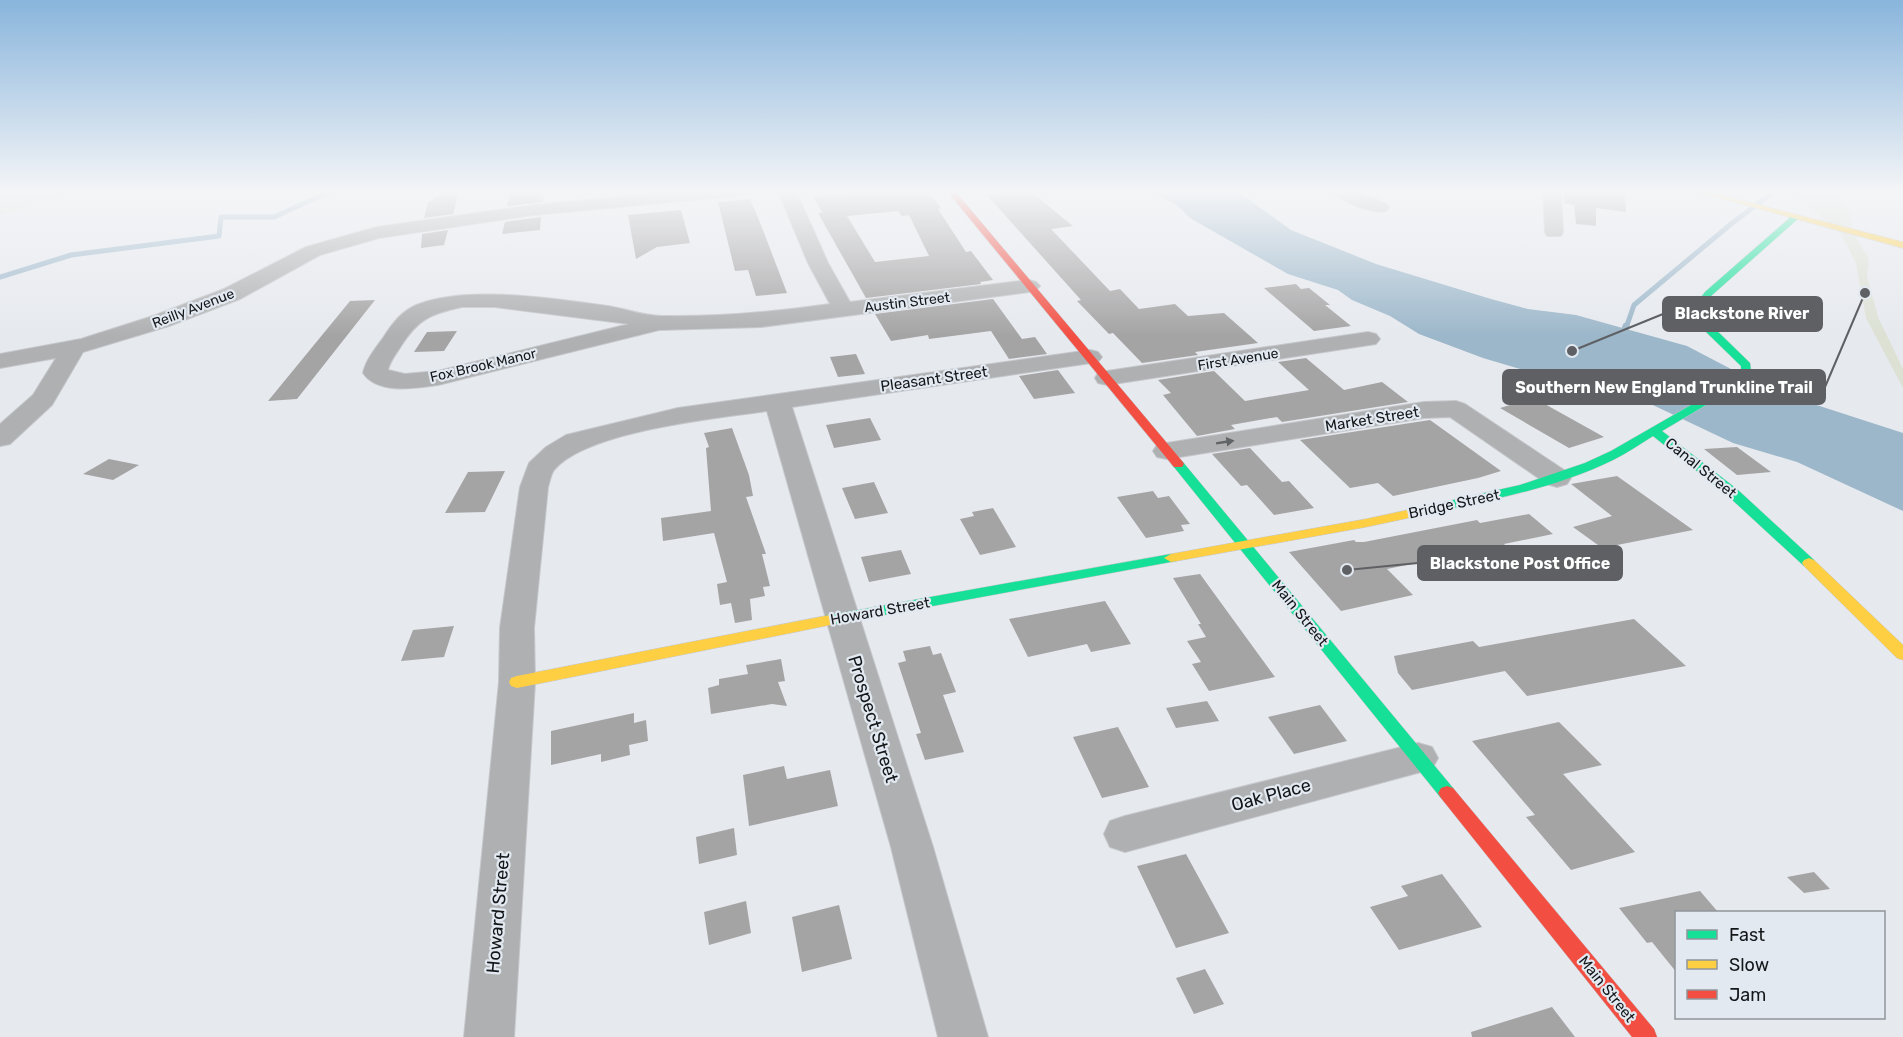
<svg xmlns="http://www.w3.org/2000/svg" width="1903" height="1037" font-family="Rubik,sans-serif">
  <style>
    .green { fill: #dce1d4 }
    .water { fill: #9cb7ca }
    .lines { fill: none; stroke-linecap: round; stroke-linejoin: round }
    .stream-far1 { stroke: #9cb7ca; stroke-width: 5 }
    .stream { stroke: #9cb7ca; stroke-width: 7 }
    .building { fill: #a5a4a5; fill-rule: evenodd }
    .street-casing { stroke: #c5c7cb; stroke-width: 2 }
    .fast-casing { stroke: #c5c7cb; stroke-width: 1 }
    .slow-casing { stroke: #c5c7cb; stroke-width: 1 }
    .jam-casing { stroke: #c5c7cb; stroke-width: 1 }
    .street { fill: #aeb0b1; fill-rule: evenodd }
    .fast { fill: #16e098; fill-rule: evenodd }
    .slow { fill: #ffcf43; fill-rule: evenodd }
    .jam { fill: #f24e42; fill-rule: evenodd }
    .oneway { fill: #616466 }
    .labels { text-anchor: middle; stroke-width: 4.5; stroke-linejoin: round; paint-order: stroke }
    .far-street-label { font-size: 14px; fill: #14171a; stroke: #e2e9f1 }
    .street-label { font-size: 15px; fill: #14171a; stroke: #e2e9f1 }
    .near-street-label { font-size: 18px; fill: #14171a; stroke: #e2e9f1 }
    .leader { fill: none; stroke: #5e6064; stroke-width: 2 }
    .callout-dot { fill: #5e6064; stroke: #e2e9f1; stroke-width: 2 }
    .callout { fill: #5e6064; stroke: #5e6064; stroke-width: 2 }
    .callout-label { font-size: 16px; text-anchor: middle; font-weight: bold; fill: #fff }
  </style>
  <rect width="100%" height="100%" fill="#e6e9ee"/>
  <!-- green -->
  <path class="green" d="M0 191H75L46 202 0 215Z
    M1791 191H1824L1847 207 1855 236 1869 259 1867 276 1878 317 1903 369V388L1866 318 1856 263 1841 234Z"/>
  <!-- water -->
  <path class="water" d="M1149 191H1237L1291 230 1376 264 1491 299 1528 309 1576 315 1687 346 1773 391 1903 433V511L1797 462 1733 443 1619 389 1578 386 1483 358 1419 334 1390 316 1352 300 1338 290 1288 274 1190 218 1175 204Z"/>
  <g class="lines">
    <!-- stream-far1 -->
    <path class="stream-far1" d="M0 277 71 255 219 236 221 217H274L331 191
      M1626 328 1634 305 1731 224 1775 191"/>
    <!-- stream -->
    <path class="stream" d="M1623 336 1626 326"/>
  </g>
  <!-- building -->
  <path class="building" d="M444 191H459L453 214 424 218 428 203Z
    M510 191H544L543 202 507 206Z
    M875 191H927L941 208 938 209 966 252 971 251 993 280 980 282 981 284 866 298 818 213H822L814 197ZM898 211 902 216 909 215 929 256 875 262 847 216Z
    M1020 191H1030L1073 226 1051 229 1110 291 1120 289 1139 309 1175 304 1188 316 1224 313 1258 343 1195 352 1198 355 1142 363 1113 333 1109 334 1077 301 1081 300 987 195Z
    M1563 191H1625L1626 212 1596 208V226L1576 224 1574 205 1564 203Z
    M750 199 761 225 787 293 756 296 748 270 735 271 718 202Z
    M681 210 690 243 657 247 636 259 628 215Z
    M541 217 540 230 502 234 505 222Z
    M448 230 444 245 421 248 422 234Z
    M1296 284 1301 289 1309 288 1330 305H1325L1351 326 1314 331 1264 288Z
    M993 299 1022 339 1035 337 1047 354 1009 359 991 331 929 339 928 335 891 341 875 314Z
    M375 300 297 399 268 401 350 301Z
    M457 331 444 351 414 352 427 332Z
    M856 354 865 374 838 377 830 357Z
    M1306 358 1344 390 1382 382 1408 402 1282 422 1277 417 1231 425 1235 429 1197 436 1163 395 1171 393 1158 380 1214 371 1245 401 1309 390 1278 362Z
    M1058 370 1075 393 1034 399 1019 376Z
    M1534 398 1604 437 1569 448 1500 408Z
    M870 418 881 440 834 448 826 425Z
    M1430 420 1501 471 1478 478 1393 496 1378 483 1350 488 1300 440Z
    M732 428 749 475 753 496 746 497 766 554H762L770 586 763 587 765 596 750 599 752 620 735 623 731 603 720 605 717 584 727 582 714 533 663 541 661 518 711 511 706 448 709 447 704 433Z
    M1737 447 1771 472 1737 475 1704 449Z
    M1250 448 1282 482 1289 481 1314 508 1274 515 1247 485 1241 486 1212 454Z
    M109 459 139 465 113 480 83 474Z
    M505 471 485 512 445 513 468 472Z
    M1617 476 1693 530 1602 548 1573 527 1612 516 1571 484Z
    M874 482 888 513 855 519 842 488Z
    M1153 491 1158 498 1169 496 1190 524 1181 525 1184 531 1146 538 1117 497Z
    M993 508 1016 547 980 555 960 519 974 516 972 512Z
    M1529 514 1553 534 1504 544 1507 547 1463 556 1461 554 1387 569 1413 595 1341 611 1289 552 1354 540 1356 542H1364L1477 520 1480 523Z
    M901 550 911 574 869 582 861 557Z
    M1200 574 1275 677 1209 691 1192 664 1201 662 1187 641 1206 637 1198 624H1201L1173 578Z
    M1105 601 1131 644 1091 652 1087 644 1028 657 1009 619Z
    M1634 619 1686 666 1527 696 1505 671 1412 690 1398 673 1394 656 1473 641 1479 647Z
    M454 626 444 657 401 661 413 630Z
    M930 646 933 655 941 653 956 692 943 695 964 752 925 760 916 734 921 733 898 663 906 661 903 651Z
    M781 659 785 681 778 682 787 706 772 704 711 714 708 688 719 685V679L748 674 746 665Z
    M1207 701 1219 721 1176 728 1166 708Z
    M1320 705 1347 741 1294 754 1268 717Z
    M634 713V723L646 720 648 741 629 745 630 755 601 762V754L551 765V731Z
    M1559 722 1602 765 1563 774 1635 852 1571 870 1526 817 1535 815 1472 741Z
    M1118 727 1149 787 1102 798 1073 737Z
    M784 766 787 779 830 770 838 806 749 826 743 775Z
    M734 828 737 855 699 864 696 837Z
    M1186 854 1229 933 1176 948 1137 866Z
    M1814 872 1830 889 1804 893 1787 877Z
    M1442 874 1482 927 1399 950 1370 907 1408 896 1401 886Z
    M1700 891 1718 912H1677V973L1652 942 1647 943 1619 908Z
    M746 901 751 933 709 945 704 912Z
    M839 905 852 959 802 972 792 917Z
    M1205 969 1224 1004 1194 1014 1176 978Z
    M1552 1007 1575 1037H1472L1471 1032Z"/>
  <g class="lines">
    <defs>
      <path id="street" d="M681 191H744L741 195 735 196 534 215 379 238 320 255 240 299 169 326 83 352 52 405 10 444 0 446V424L33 395 56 358 0 368V354L81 339 153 316 224 289 306 247 377 227 534 205Z
        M778 191H796L828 263 850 302 1029 280 1036 282 1040 286 1036 290 1029 292 761 327 659 330 438 385C415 388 378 395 363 373 366 360 375 349 383 338 392 324 402 310 419 304 469 285 555 299 608 306 626 309 644 316 662 316 718 317 774 312 830 304L808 263ZM462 307H495L629 324 438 371 405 374 388 370C390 361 396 354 401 346 419 318 431 314 462 307Z
        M1333 191H1354L1386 203 1389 207 1386 211C1372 214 1342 203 1333 191Z
        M1543 191H1561L1563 232 1561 236H1547L1545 232Z
        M1368 332 1376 334 1380 339 1376 344 1107 385 1098 383 1095 378 1098 373 1107 371Z
        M1090 350 1098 352 1102 357 1098 362 792 407 933 847 988 1037H938L891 847 767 411C717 418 586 431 554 470 551 474 550 481 548 487L534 628 535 682 514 1037H464L499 682 500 628 520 487 529 463 546 447 566 435 678 408Z
        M1456 401 1465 404 1567 472 1571 478 1567 484 1557 487 1547 484 1450 417 1424 418 1167 459 1157 457 1153 451 1157 445 1167 443 1424 402Z
        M1418 743 1432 747 1438 758 1432 769 1125 852 1110 847 1104 834 1110 821 1125 816Z"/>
      <path id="fast" d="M1793 215 1800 217 1711 296 1706 304 1710 324 1750 363 1751 372 1706 405 1662 431 1738 490 1814 560 1816 563 1814 566H1804L1728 496 1653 436C1640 444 1627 453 1613 460 1558 487 1496 499 1436 512L1431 511 1429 508 1431 505 1520 485 1585 463 1611 451 1698 401 1741 371V366L1701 327 1696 304 1705 292Z
        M1178 460 1182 461 1453 788 1456 793 1453 798 1447 800 1441 798 1174 467 1172 464 1174 461Z
        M1171 554 1176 555 1178 558 1176 561 830 625 825 624 822 620 825 616 830 615Z"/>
      <path id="slow" d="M1694 191H1706L1903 242V248Z
        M1436 504 1443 508 1441 511 1366 527 1171 562 1164 558 1171 554 1366 519Z
        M1809 558 1814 560 1903 645V660L1897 658 1804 566 1802 563 1804 560Z
        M830 615 835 616 838 620 835 624 517 688 511 686 509 682 511 678 517 676Z"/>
      <path id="jam" d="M947 191H955L1182 461 1184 464 1182 467H1174Z
        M1447 786 1453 788 1654 1029 1657 1037H1632L1441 798 1438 793 1441 788Z"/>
    </defs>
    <!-- street casing -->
    <use href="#street" class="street-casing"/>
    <!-- fast casing -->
    <use href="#fast" class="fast-casing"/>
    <!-- slow casing -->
    <use href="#slow" class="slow-casing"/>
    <!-- jam casing -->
    <use href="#jam" class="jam-casing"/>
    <!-- street -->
    <use href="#street" class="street"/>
    <!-- fast -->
    <use href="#fast" class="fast"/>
    <!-- slow -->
    <use href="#slow" class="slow"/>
    <!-- jam -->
    <use href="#jam" class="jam"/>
  </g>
  <!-- one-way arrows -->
  <defs><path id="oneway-solid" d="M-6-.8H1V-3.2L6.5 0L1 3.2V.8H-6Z" transform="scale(1.5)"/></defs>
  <use class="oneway" href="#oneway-solid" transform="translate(1225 442) rotate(-9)"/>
  <!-- sky -->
  <linearGradient id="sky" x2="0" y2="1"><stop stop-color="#89b5dc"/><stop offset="0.57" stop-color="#f4f5f7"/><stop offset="1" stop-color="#f4f5f7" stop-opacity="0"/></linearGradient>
  <rect width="1903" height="336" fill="url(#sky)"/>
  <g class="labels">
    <!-- far-street labels -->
    <g class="far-street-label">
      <text transform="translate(907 302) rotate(-7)" y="5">Austin Street</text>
      <text transform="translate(193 308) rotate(-21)" y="5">Reilly Avenue</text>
      <text transform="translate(1238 359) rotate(-9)" y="5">First Avenue</text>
      <text transform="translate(483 365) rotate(-13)" y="5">Fox Brook Manor</text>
    </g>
    <!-- street labels -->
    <g class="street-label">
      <text transform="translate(934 379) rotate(-8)" y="5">Pleasant Street</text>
      <text transform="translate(1372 419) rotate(-9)" y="5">Market Street</text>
      <text transform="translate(1701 468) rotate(39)" y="5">Canal Street</text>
      <text transform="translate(1454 504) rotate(-12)" y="5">Bridge Street</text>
      <text transform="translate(880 611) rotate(-10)" y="5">Howard Street</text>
      <text transform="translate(1300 613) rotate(51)" y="5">Main Street</text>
      <text transform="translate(1607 989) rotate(51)" y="5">Main Street</text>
    </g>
    <!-- near-street labels -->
    <g class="near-street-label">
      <text transform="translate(873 719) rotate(73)" y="6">Prospect Street</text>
      <text transform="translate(1271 795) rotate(-15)" y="6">Oak Place</text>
      <text transform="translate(498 913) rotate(-85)" y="6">Howard Street</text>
    </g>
  </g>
  <!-- callouts -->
  <path class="leader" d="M1572 351L1663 314M1865 293L1825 387M1347 570L1418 563"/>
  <g class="callout-dot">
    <circle cx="1572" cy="351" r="6"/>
    <circle cx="1865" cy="293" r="6"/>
    <circle cx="1347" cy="570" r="6"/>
  </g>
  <g class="callout">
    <rect x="1663" y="297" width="159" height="34" rx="6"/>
    <rect x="1503" y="370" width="322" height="34" rx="6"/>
    <rect x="1418" y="546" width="204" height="34" rx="6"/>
  </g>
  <g class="callout-label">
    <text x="1742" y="319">Blackstone River</text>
    <text x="1664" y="393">Southern New England Trunkline Trail</text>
    <text x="1520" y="569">Blackstone Post Office</text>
  </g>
  <!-- legend -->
  <rect x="1675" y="911" width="210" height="108" fill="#e2e9f1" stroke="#90959b" stroke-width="1.5"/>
  <rect x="1687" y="930" width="30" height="9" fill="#16e098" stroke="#90959b" stroke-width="1.5"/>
  <text x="1729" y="941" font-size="18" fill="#14171a">Fast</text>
  <rect x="1687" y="960" width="30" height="9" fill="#ffcf43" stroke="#90959b" stroke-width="1.5"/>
  <text x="1729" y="971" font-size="18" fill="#14171a">Slow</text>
  <rect x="1687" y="990" width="30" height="9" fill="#f24e42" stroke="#90959b" stroke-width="1.5"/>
  <text x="1729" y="1001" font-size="18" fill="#14171a">Jam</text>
</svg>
